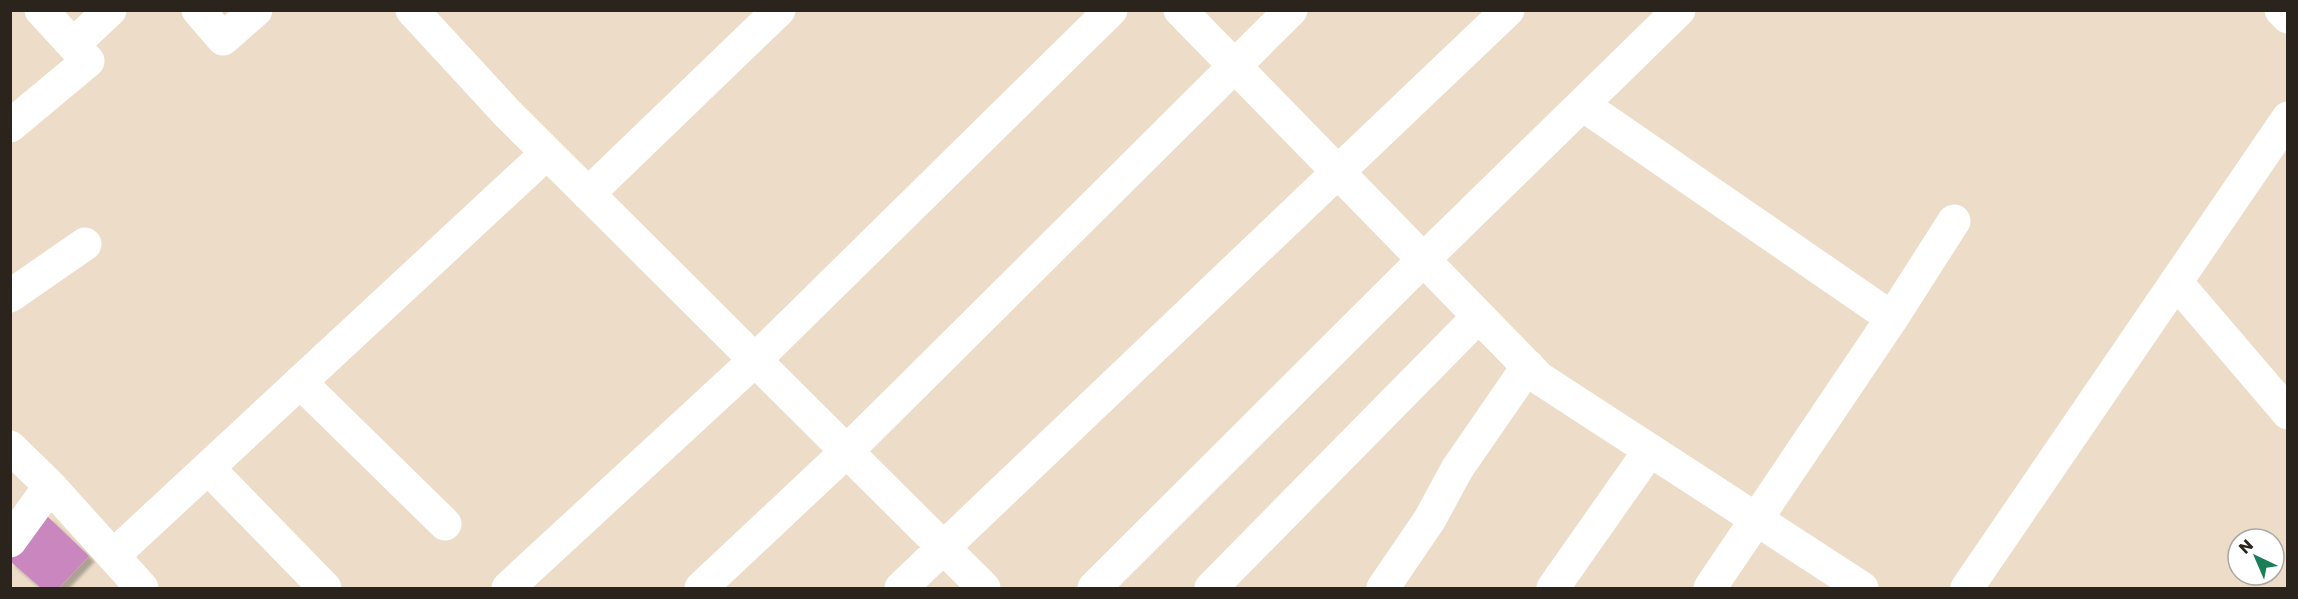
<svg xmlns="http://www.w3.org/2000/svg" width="2298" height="599" font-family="Poppins,sans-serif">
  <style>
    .building { fill: #ca87bf; filter: url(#shadow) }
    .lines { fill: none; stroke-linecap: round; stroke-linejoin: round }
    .minor { stroke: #fff; stroke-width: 33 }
    .tertiary { stroke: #fff; stroke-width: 33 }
  </style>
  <defs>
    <filter id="shadow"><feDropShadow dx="5.5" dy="5.5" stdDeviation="1.5" flood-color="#0004"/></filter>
  </defs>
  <rect width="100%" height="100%" fill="#ecdcc8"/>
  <!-- building -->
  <path class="building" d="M47 516 89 556 59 588H41L10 561V555Z"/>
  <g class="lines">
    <!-- minor -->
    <path class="minor" d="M198 10 223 39 256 10
      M412 10 508 114 984 588
      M1180 10 1539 378 1862 588
      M2281 10 2288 17
      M73 45 110 10
      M1583 105 1892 318
      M10 126 88 61 41 10
      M588 194 779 10
      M2176 282 2288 413
      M10 296 85 244
      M300 382 445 524
      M10 447 50 486 142 588
      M208 468 325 588
      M10 541 50 486
      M113 556 547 153
      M508 588 755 360 1111 10
      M701 588 847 451 1291 10
      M901 588 1508 10
      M1094 588 1422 261 1679 10
      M1211 588 1478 317
      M1383 588 1430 519 1457 469 1528 366
      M1553 588 1650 450
      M1710 588 1892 318 1954 221"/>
    <!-- tertiary -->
    <path class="tertiary" d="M1967 588 2288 118"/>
  </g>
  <!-- border -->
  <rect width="2298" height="599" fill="none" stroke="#2a241c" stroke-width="24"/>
  <!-- north arrow -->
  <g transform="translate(2256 557) rotate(316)"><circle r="28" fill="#ffffff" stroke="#aaa7a4" stroke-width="1.5"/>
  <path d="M0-4.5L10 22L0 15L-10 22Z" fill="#1a7f58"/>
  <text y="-9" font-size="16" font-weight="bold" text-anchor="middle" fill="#2a241c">N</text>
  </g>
</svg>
